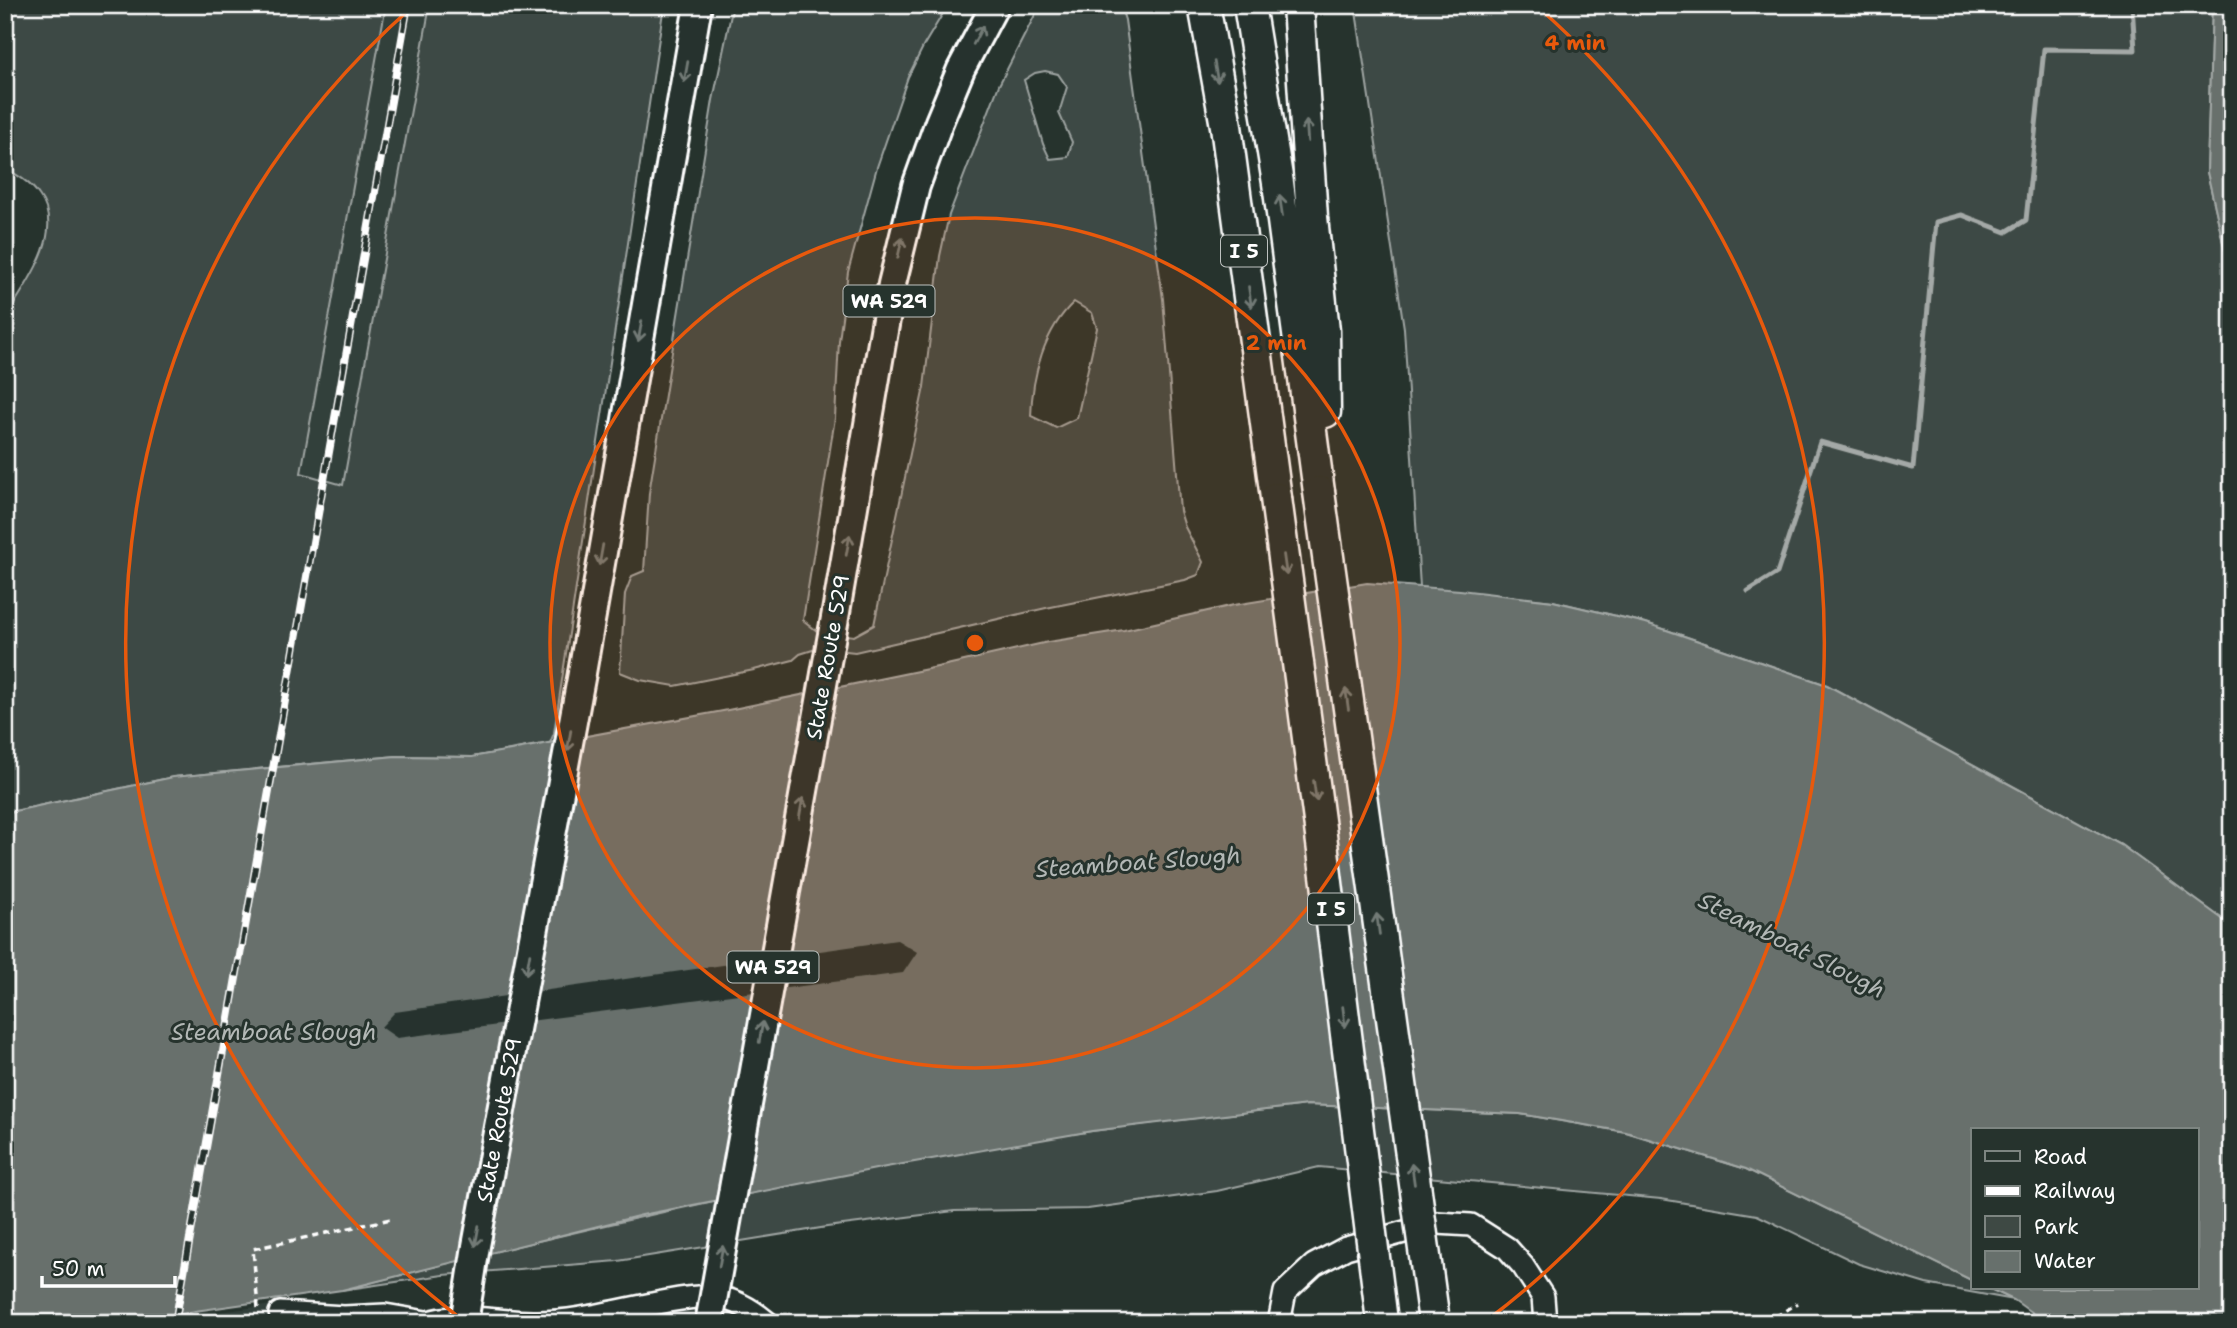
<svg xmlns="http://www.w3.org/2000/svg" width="2237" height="1328" font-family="'Shantell Sans',sans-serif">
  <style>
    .built { fill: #333f3a }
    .green { fill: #3e4944; stroke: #9ea4a2; stroke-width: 2; fill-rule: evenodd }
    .water { fill: #67706c; stroke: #a4a9a7; stroke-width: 2 }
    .pier { fill: #26332d }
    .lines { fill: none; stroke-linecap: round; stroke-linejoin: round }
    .stream { stroke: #a4a9a7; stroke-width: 5 }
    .minor-casing { stroke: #fff; stroke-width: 26 }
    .major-casing { stroke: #fff; stroke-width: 32 }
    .highway-casing { stroke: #fff; stroke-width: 35 }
    .path { stroke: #fff; stroke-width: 3.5; stroke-dasharray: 7 5; stroke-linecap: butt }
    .minor { stroke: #26332d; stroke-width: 21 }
    .major { stroke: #26332d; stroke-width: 26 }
    .highway { stroke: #26332d; stroke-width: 30 }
    .rail-casing { stroke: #fff; stroke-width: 8 }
    .rail { stroke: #26332d; stroke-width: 5; stroke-dasharray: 16; stroke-linecap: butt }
    .major-bridge-casing { stroke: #fff; stroke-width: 32; stroke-linecap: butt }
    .highway-bridge-casing { stroke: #fff; stroke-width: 35; stroke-linecap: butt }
    .major-bridge { stroke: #26332d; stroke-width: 26 }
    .highway-bridge { stroke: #26332d; stroke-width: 30 }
    .oneway { stroke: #727a76 }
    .ring { fill: none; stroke: #e8590c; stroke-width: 3.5 }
    .labels { text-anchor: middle; stroke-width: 6; stroke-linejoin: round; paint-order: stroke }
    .shield { fill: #26332d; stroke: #bec2c0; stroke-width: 2 }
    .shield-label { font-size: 19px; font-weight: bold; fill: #fff }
    .street-label { font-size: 21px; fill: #fff; stroke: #26332d }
    .water-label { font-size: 23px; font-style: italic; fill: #b3b8b6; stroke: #26332d }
    .centre { fill: #e8590c; stroke: #26332d; stroke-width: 3.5 }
    .ring-label { font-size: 21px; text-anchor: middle; font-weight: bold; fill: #e8590c; stroke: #26332d; stroke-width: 6; stroke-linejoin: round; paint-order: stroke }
  </style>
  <rect width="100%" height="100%" fill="#26332d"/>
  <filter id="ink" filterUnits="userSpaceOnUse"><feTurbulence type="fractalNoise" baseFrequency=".0143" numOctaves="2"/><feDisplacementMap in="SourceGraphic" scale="14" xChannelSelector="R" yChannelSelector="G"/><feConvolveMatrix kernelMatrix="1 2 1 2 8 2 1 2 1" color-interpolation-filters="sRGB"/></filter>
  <g filter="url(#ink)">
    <!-- built -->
    <path class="built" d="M386 5H430L343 485 301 473Z
      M411 1304 407 1323H207L212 1313 272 1305Z"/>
    <!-- green -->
    <path class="green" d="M5 5H386L301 473 343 485 430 5H664L554 733 550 743 472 757 396 756 173 777 5 813V318C25 286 67 232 39 195 31 183 17 175 5 168Z
      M733 5H948L924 45 908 77 877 167 848 272 839 341 835 418 803 620 817 631 854 636 874 625 924 387 940 256 949 215 999 85 1040 5H1120L1125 20 1163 299 1180 511 1185 527 1203 562 1198 575 1185 580 1046 608 855 652 819 648 800 654 793 660 754 670 675 686 640 680 620 672 625 594 632 576 644 571 649 493 713 100ZM1045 71 1058 74 1067 87 1059 113 1072 142 1068 157 1050 159 1043 144 1024 80 1035 73ZM1074 302 1092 313 1097 328 1077 418 1056 428 1031 416C1032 376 1044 330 1074 302Z
      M1355 5H2212L2207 172 2232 282V926L2121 845 1827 685 1646 623 1553 601 1420 587 1404 328Z
      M1307 1105 1520 1114 1626 1132 1746 1169 1973 1281V1288H1988L2014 1300 1926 1284 1859 1264 1757 1215 1661 1199 1319 1167 1217 1191 1088 1209 954 1211 827 1227 618 1261 443 1275 342 1290C589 1226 839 1169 1092 1131 1163 1121 1235 1114 1307 1105Z"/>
    <!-- water -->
    <path class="water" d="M2212 5H2232V282L2207 172Z
      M1367 583 1460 590 1553 601 1646 623 1827 685 2121 845 2232 926V1323H2046L2014 1300 1988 1288H2197V1130H1973V1281L1746 1169 1626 1132 1520 1114 1307 1105 1092 1131 886 1167 642 1215 342 1290 195 1311 149 1323H5V813L173 777 396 756 472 757 723 711 942 666 1048 642 1124 630 1234 605Z"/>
    <!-- pier -->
    <path class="pier" d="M897 940 917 952 903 973 397 1038 381 1027 395 1012Z"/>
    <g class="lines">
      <!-- stream -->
      <path class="stream" d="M1748 591 1777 573 1820 442 1913 468 1936 222 1962 215 2006 232 2026 220 2044 49 2135 50 2132 5"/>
      <defs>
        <path id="minor" d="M280 1313 344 1317 385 1315 426 1322
          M425 1323C459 1311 500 1323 536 1322 575 1322 615 1311 652 1304 674 1300 699 1294 721 1298 738 1301 755 1312 768 1323
          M1279 1323 1285 1292 1314 1265 1346 1248 1437 1223 1471 1225 1507 1248 1523 1266 1543 1297 1545 1323"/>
        <path id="major" d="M836 612 892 284 916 186 939 122 961 69 995 5
          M582 673 698 5"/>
        <path id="highway" d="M1204 5 1226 126 1276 498
          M1249 5 1278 183 1319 492
          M1298 5 1312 217 1324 331 1325 412"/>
      </defs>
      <!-- minor casing -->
      <use href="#minor" class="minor-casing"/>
      <!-- major casing -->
      <use href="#major" class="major-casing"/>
      <!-- highway casing -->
      <use href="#highway" class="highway-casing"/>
      <!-- path -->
      <path class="path" d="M258 1308 253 1249 391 1219
        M1765 1323 1798 1303"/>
      <!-- minor -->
      <use href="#minor" class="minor"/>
      <!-- major -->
      <use href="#major" class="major"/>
      <!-- highway -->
      <use href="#highway" class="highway"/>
      <defs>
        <path id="rail" d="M175 1323 408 5"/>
      </defs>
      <!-- rail casing -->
      <use href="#rail" class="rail-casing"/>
      <!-- rail -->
      <use href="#rail" class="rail"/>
      <defs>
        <g id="major-bridge">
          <path id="s1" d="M464 1323 476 1246 582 673"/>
          <path d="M709 1323 836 612"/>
        </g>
        <path id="highway-bridge" d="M1319 492 1433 1314
          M1276 498 1322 843 1382 1321"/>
      </defs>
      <!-- major-bridge casing -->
      <use href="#major-bridge" class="major-bridge-casing"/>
      <!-- highway-bridge casing -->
      <use href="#highway-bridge" class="highway-bridge-casing"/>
      <!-- major-bridge -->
      <use href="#major-bridge" class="major-bridge"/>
      <!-- highway-bridge -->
      <use href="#highway-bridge" class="highway-bridge"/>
    </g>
    <!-- one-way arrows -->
    <defs><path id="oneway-shaft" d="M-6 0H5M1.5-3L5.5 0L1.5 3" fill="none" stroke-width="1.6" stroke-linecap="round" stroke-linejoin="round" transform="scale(1.75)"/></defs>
    <g class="oneway">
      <use href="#oneway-shaft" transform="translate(978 35) rotate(-63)"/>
      <use href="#oneway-shaft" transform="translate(686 72) rotate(100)"/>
      <use href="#oneway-shaft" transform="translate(1216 72) rotate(80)"/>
      <use href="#oneway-shaft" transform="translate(1307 131) rotate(-94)"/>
      <use href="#oneway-shaft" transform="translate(1281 206) rotate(-98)"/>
      <use href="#oneway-shaft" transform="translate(900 248) rotate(-77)"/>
      <use href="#oneway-shaft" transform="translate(1250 297) rotate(82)"/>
      <use href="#oneway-shaft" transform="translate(640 331) rotate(100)"/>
      <use href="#oneway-shaft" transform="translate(848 545) rotate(-80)"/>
      <use href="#oneway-shaft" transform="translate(601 555) rotate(100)"/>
      <use href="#oneway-shaft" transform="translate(1285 565) rotate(82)"/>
      <use href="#oneway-shaft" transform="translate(1347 699) rotate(-98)"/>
      <use href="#oneway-shaft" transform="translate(569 741) rotate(100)"/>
      <use href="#oneway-shaft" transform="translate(1315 791) rotate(82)"/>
      <use href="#oneway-shaft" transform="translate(801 808) rotate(-80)"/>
      <use href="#oneway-shaft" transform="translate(1378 924) rotate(-98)"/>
      <use href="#oneway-shaft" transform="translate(528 964) rotate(100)"/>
      <use href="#oneway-shaft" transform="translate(1344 1017) rotate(83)"/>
      <use href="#oneway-shaft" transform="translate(761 1032) rotate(-80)"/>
      <use href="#oneway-shaft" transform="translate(1413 1174) rotate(-98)"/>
      <use href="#oneway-shaft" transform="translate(477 1236) rotate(100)"/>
      <use href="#oneway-shaft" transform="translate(721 1256) rotate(-80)"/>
    </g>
  </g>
  <!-- distance rings -->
  <circle cx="975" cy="643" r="425" fill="#e8590c" fill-opacity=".12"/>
  <g class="ring">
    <circle cx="975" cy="643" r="425"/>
    <path d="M464 1321A849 849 0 0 1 412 7M1538 7A849 849 0 0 1 1486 1321"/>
  </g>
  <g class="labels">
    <!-- shield labels -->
    <g class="shield">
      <rect x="1221" y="235.5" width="46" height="31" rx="5"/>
      <rect x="843.5" y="285.5" width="91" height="31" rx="5"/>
      <rect x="1308" y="893.5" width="46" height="31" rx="5"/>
      <rect x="727.5" y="951.5" width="91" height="31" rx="5"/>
    </g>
    <g class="shield-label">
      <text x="1244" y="258">I 5</text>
      <text x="889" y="308">WA 529</text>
      <text x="1331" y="916">I 5</text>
      <text x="773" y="974">WA 529</text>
    </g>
    <!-- street labels -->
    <g class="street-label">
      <text transform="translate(828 657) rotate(-80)" y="7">State Route 529</text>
      <text dy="7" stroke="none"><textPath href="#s1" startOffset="206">State Route 529</textPath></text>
    </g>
    <!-- water labels -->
    <g class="water-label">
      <text transform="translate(1138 862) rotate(-4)" y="8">Steamboat Slough</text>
      <text transform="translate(1792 945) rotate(27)" y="8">Steamboat Slough</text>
      <text x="274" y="1040">Steamboat Slough</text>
    </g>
  </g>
  <circle cx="975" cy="643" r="10" class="centre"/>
  <g class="ring-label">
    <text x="1575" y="50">4 min</text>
    <text x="1276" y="350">2 min</text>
  </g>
  <!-- margin -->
  <rect width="2237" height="1328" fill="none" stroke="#26332d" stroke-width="28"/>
  <rect x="14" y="14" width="2209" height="1300" fill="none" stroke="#fff" stroke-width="2.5" filter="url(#ink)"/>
  <!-- legend -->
  <rect x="1971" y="1128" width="228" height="161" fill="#26332d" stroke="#7d8581" stroke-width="2"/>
  <rect x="1985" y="1151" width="35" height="10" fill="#26332d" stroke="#7d8581" stroke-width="2"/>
  <text x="2034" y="1164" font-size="21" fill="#ffffff">Road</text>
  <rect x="1985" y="1186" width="35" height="10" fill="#ffffff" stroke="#7d8581" stroke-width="2"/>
  <text x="2034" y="1198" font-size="21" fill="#ffffff">Railway</text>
  <rect x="1985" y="1216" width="35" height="21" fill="#3e4944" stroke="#7d8581" stroke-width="2"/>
  <text x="2034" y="1234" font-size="21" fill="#ffffff">Park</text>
  <rect x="1985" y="1251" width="35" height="21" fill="#67706c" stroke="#7d8581" stroke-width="2"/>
  <text x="2034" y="1268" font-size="21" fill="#ffffff">Water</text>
  <!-- scale -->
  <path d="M42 1276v10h133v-10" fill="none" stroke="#ffffff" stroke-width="3.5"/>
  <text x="52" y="1276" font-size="21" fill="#ffffff" stroke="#26332d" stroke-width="5" paint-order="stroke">50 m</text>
</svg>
